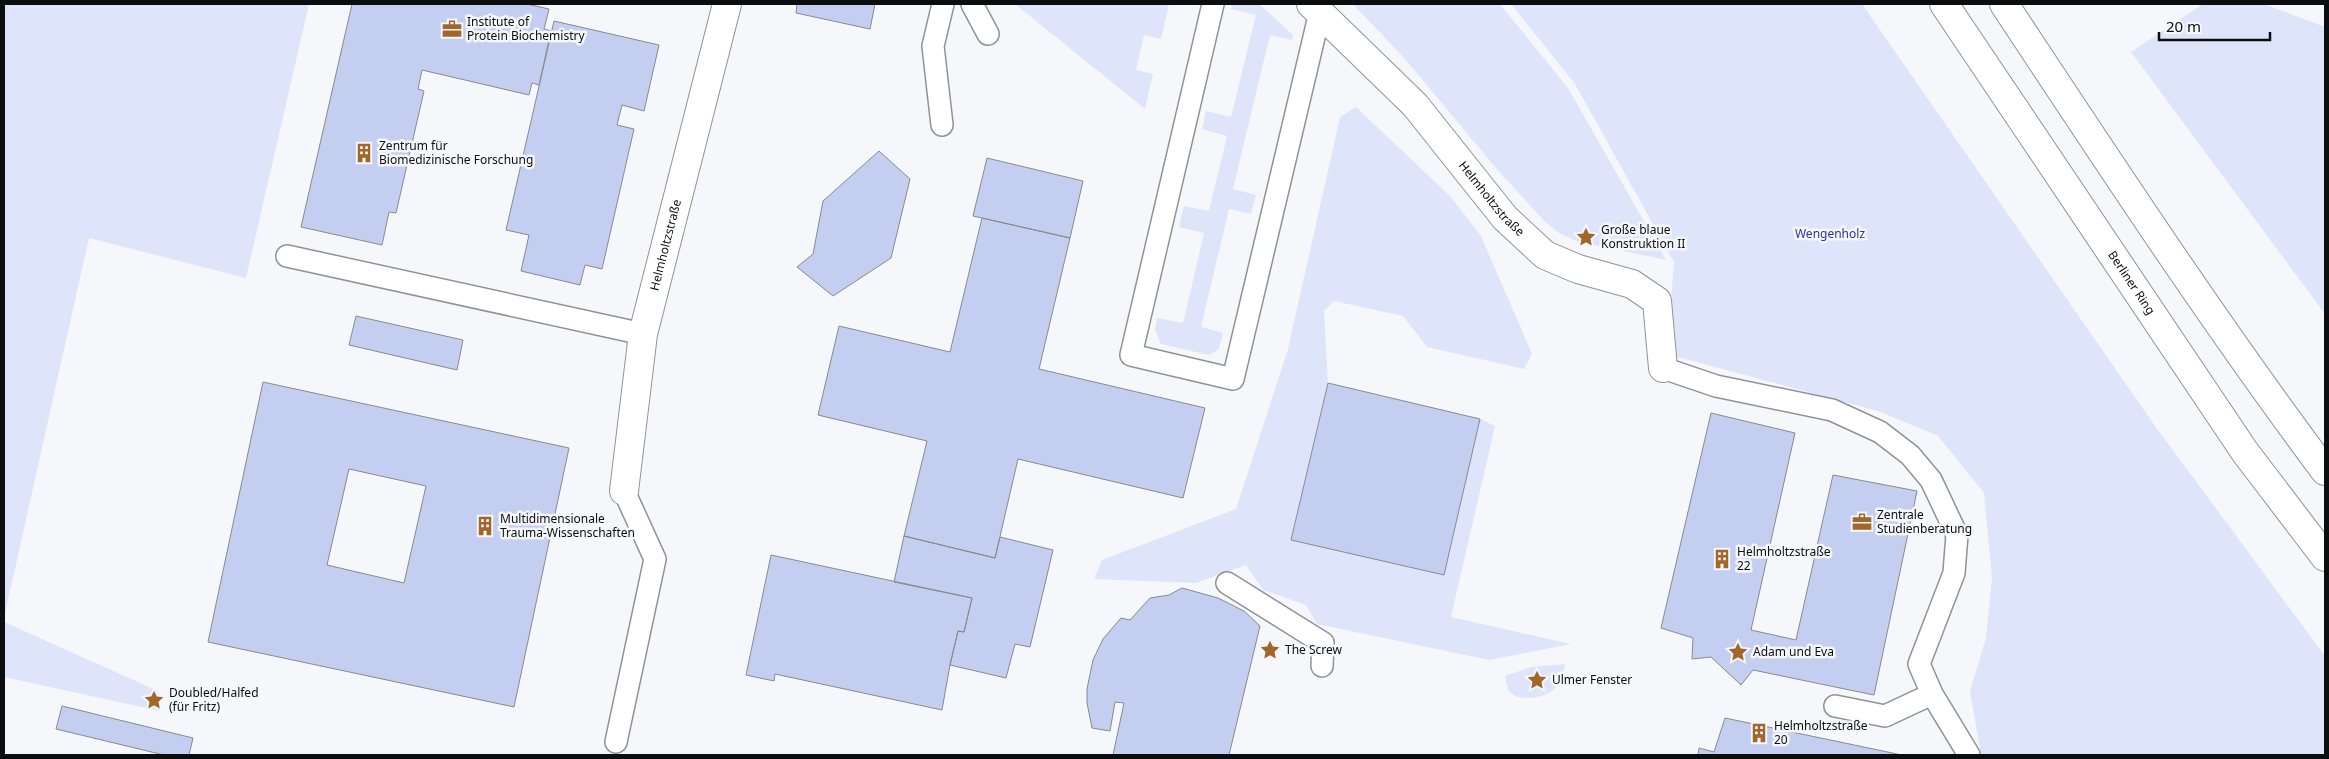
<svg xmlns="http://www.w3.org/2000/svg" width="2329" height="759" font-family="'Noto Sans',sans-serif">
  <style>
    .green { fill: #dee5fa }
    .building { fill: #c4cef0; stroke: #898a8e; fill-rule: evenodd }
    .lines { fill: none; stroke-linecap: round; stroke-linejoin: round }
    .service-casing { stroke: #919296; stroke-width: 24 }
    .minor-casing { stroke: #919296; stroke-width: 30 }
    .trunk-casing { stroke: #919296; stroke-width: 30 }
    .service { stroke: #fff; stroke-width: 21 }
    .minor { stroke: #fff; stroke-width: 28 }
    .trunk { stroke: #fff; stroke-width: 28 }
    .labels { text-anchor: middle; stroke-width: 5; stroke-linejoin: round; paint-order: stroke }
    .poi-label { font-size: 12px; fill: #0c0d0e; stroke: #f5f7fb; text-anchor: start }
    .street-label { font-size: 12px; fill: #0c0d0e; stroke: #f5f7fb }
    .park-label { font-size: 12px; fill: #2a3590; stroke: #f5f7fb }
  </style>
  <rect width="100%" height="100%" fill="#f5f7fb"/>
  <!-- green -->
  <path class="green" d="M4 4H309L246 278 89 238 4 618Z
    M1015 4H1169L1161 39 1144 35 1136 70 1153 74 1145 109Z
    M1232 4H1259L1293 35 1292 40 1270 35 1233 189 1256 195 1251 214 1229 209 1201 327 1223 333 1219 349 1209 355 1161 344 1155 329 1157 318 1183 323 1204 233 1179 227 1184 206 1209 211 1227 136 1202 129 1206 111 1231 117 1256 15 1231 9Z
    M1353 4H1500L1568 88 1666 260 1576 241 1559 233 1545 222 1496 168 1405 59Z
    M1511 4H1862L2155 426 2325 656V755H1981L1970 691 1986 638 1992 578 1984 493 1938 436 1878 411 1667 354 1674 262 1575 84Z
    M2203 4H2264L2325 27V314L2131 52Z
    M1356 107 1451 197 1481 236 1532 354 1524 369 1427 347 1403 316 1334 301 1324 311 1328 383 1291 539 1444 575 1480 419 1495 426 1451 617 1571 644 1489 660 1317 624 1306 605 1263 590 1246 565 1196 583 1094 579 1102 560 1236 509 1288 349 1340 117Z
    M4 622 158 691 160 711 4 677Z
    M1565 664C1561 688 1551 697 1526 698 1520 698 1513 696 1509 691 1507 687 1506 680 1505 676L1531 667Z"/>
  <!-- building -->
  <path class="building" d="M352 4H527L549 9 544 29 551 31 539 85 532 83 529 95 422 70 418 89 424 91 396 213 389 212 382 245 301 227Z
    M797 4H875L870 29 796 13Z
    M554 21 659 45 644 111 622 105 617 125 634 129 602 269 585 265 580 285 521 271 529 235 506 230Z
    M879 151 910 179 891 258 833 296 797 267 813 254 823 201Z
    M987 158 1083 181 1070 238 973 216Z
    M982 218 1070 238 1039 369 1205 408 1183 498 1018 459 995 558 904 536 927 441 818 415 839 326 950 352Z
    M356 316 463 340 457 370 349 345Z
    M263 382 569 448 514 707 208 642ZM349 469 426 486 404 583 327 565Z
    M1328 383 1480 419 1444 575 1291 540Z
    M1711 413 1795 433 1751 630 1796 640 1833 475 1917 491 1874 695 1753 670 1741 685 1711 657 1692 659 1693 638 1661 628Z
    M904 536 995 558 1000 537 1053 550 1030 647 1015 644 1006 678 950 665 958 631 964 632 972 598 894 582Z
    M771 555 972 598 964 632 958 631 950 665 942 710 775 674 774 681 746 675Z
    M1182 588 1218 598 1244 611 1260 626 1229 755H1113L1124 703 1115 702 1110 731 1092 728 1087 703V689L1093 660 1103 639 1121 618 1130 620 1150 598 1169 595Z
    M62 706 193 738 189 755H164L56 729Z
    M1725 718 1902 755H1698L1699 748 1714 752Z"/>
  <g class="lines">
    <defs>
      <path id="service" d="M972 4 988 34
        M1213 4 1131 355 1233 379 1320 12
        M942 125 933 46 943 4
        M287 256 643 334
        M1663 368 1716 386 1832 410 1880 432 1910 455 1931 480 1957 535 1954 573 1919 664 1932 694 1969 755
        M1227 583 1323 643 1322 666
        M1835 706 1885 716 1932 694
        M616 742 655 559 624 491"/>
      <g id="minor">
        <path id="s1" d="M1311 4 1415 105 1505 218 1545 255 1578 269 1632 284 1657 301 1663 368"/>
        <path id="s2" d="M624 491 643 334 727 4"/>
      </g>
      <g id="trunk">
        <path id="s3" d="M1944 4 2245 452 2325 557"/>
        <path d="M2004 4C2108 161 2212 320 2325 471"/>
      </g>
    </defs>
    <!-- service casing -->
    <use href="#service" class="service-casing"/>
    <!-- minor casing -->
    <use href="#minor" class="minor-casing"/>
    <!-- trunk casing -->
    <use href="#trunk" class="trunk-casing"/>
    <!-- service -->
    <use href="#service" class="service"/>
    <!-- minor -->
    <use href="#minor" class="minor"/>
    <!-- trunk -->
    <use href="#trunk" class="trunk"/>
  </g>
  <!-- icons -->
  <defs>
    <symbol id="office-bare" viewBox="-9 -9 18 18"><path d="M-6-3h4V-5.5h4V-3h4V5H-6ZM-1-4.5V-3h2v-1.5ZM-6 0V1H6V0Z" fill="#a3662a" stroke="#f5f7fb" stroke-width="2.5" paint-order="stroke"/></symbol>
    <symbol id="building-bare" viewBox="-9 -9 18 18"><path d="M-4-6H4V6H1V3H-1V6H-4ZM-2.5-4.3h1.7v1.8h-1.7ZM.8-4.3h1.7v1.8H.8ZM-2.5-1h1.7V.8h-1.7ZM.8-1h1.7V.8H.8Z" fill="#a3662a" stroke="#f5f7fb" stroke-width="2.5" paint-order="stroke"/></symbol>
    <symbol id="sight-bare" viewBox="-9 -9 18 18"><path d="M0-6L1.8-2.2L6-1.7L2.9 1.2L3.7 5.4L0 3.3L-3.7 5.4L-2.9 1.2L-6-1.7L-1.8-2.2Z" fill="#a3662a" stroke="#f5f7fb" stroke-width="2.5" paint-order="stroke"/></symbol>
  </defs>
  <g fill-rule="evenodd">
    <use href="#office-bare" x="438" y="15" width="28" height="28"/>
    <use href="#building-bare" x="350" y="139" width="28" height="28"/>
    <use href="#sight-bare" x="1572" y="223" width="28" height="28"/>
    <use href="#office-bare" x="1848" y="508" width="28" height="28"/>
    <use href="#building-bare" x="471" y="512" width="28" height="28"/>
    <use href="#building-bare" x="1708" y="545" width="28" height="28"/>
    <use href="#sight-bare" x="1256" y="636" width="28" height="28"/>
    <use href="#sight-bare" x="1724" y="638" width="28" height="28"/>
    <use href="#sight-bare" x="1523" y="666" width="28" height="28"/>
    <use href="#sight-bare" x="140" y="686" width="28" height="28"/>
    <use href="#building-bare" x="1745" y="719" width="28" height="28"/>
  </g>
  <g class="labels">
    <!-- poi labels -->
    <g class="poi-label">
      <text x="467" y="26">Institute of<tspan x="467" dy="14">Protein Biochemistry</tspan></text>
      <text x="379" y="150">Zentrum für<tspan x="379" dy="14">Biomedizinische Forschung</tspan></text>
      <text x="1601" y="234">Große blaue<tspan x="1601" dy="14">Konstruktion II</tspan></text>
      <text x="1877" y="519">Zentrale<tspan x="1877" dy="14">Studienberatung</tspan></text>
      <text x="500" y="523">Multidimensionale<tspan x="500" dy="14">Trauma-Wissenschaften</tspan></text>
      <text x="1737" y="556">Helmholtzstraße<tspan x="1737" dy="14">22</tspan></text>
      <text x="1285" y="654">The Screw</text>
      <text x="1753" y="656">Adam und Eva</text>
      <text x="1552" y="684">Ulmer Fenster</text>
      <text x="169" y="697">Doubled/Halfed<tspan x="169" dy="14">(für Fritz)</tspan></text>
      <text x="1774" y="730">Helmholtzstraße<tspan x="1774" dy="14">20</tspan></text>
    </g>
    <!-- street labels -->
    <g class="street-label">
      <text dy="4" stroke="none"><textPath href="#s1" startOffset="266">Helmholtzstraße</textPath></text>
      <text dy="4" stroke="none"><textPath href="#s2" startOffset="250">Helmholtzstraße</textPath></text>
      <text dy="4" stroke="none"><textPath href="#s3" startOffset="336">Berliner Ring</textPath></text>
    </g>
    <!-- park labels -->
    <g class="park-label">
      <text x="1830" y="238">Wengenholz</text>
    </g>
  </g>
  <!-- border -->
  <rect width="2329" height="759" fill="none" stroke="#0c0d0e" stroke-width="10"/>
  <!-- scale -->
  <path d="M2159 32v8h111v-8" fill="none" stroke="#0c0d0e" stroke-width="2.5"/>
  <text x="2166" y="32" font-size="15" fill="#0c0d0e" stroke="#f5f7fb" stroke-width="4" paint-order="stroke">20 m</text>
</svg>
